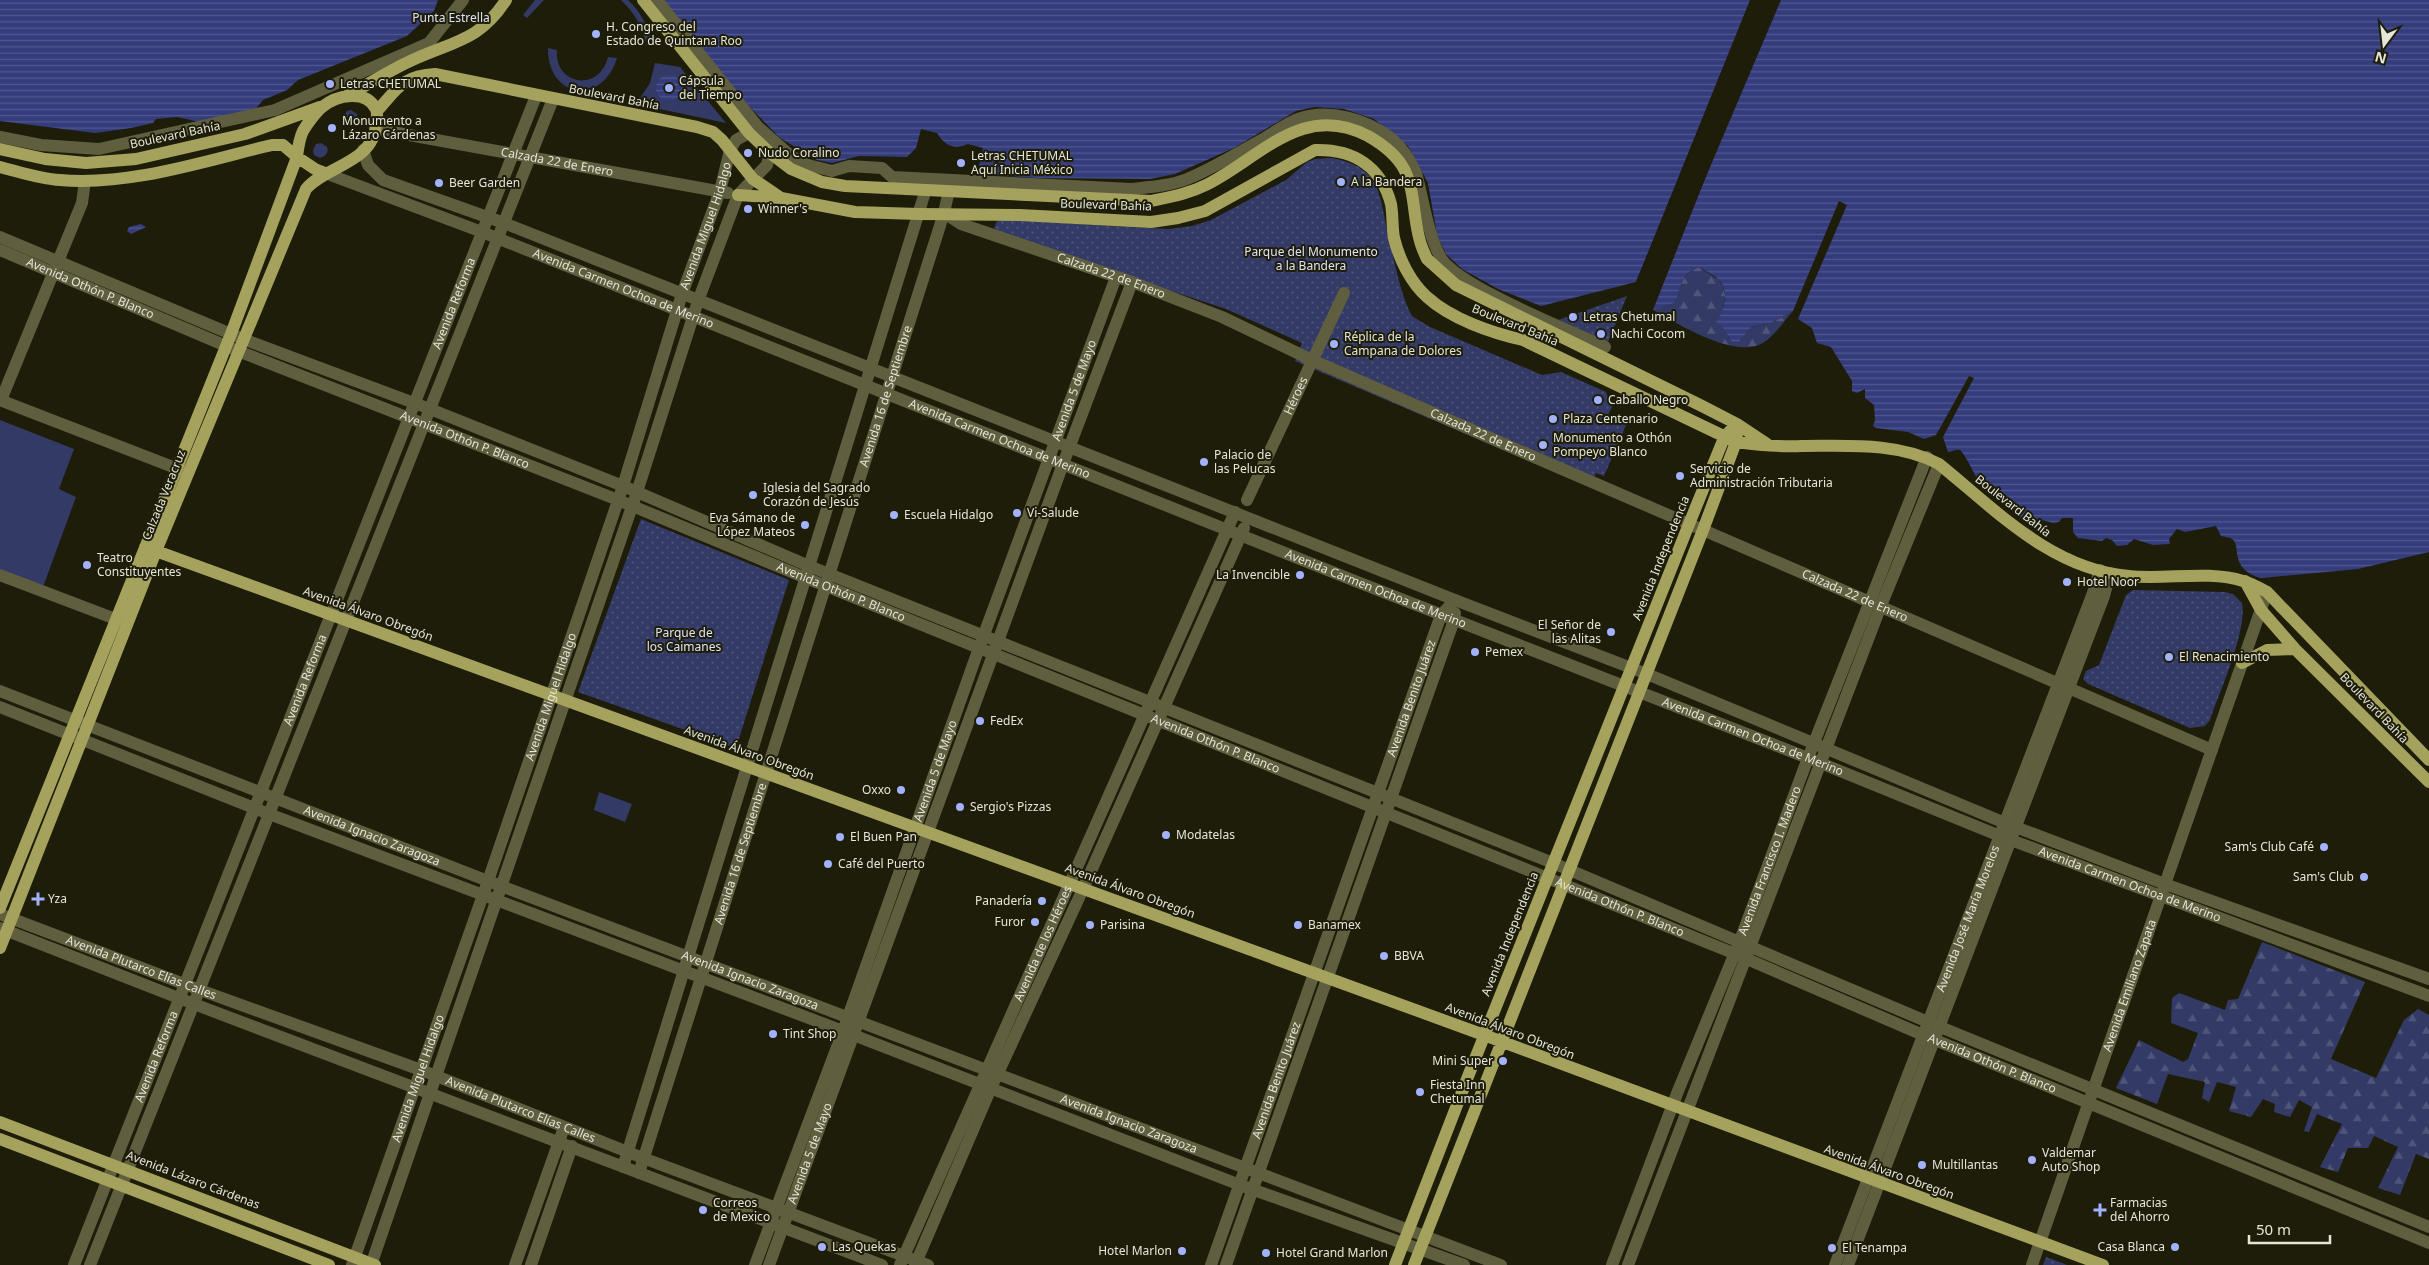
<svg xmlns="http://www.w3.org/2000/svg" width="2429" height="1265" viewBox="0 0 2429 1265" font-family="'Noto Sans',sans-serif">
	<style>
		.grass { fill: url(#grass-dots) }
		.forest { fill: url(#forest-firs) }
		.garden { fill: #333a65 }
		.water { fill: url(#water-rules) }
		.pier { fill: #1e1d0a }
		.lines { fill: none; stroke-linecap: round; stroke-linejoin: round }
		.minor { stroke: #5f5e3e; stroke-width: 12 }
		.major { stroke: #a4a25d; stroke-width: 12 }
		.poi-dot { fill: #a3b2fd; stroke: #1e1d0a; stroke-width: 2 }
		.labels { text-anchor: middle; stroke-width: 4; stroke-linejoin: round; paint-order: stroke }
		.park-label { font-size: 12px; fill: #dee3f7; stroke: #1e1d0a }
		.poi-label { font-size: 12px; fill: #e5e5d9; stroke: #1e1d0a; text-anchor: start }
		.street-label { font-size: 12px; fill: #e5e5d9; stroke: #1e1d0a }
	</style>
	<defs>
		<pattern id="grass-dots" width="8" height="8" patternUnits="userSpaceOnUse" patternTransform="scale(1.25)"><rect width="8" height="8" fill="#333a65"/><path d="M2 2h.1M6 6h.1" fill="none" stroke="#50567a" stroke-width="1.8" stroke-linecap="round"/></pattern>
		<pattern id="forest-firs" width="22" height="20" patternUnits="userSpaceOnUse" patternTransform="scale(1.25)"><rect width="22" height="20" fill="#333a65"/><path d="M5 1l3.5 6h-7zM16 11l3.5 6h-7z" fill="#50567a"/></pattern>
		<pattern id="water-rules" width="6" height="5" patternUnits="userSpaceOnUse" patternTransform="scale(1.25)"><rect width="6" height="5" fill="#343c7c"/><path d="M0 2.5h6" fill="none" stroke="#51588e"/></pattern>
	</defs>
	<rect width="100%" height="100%" fill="#1e1d0a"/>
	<path class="grass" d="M1332,158C1382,168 1379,194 1388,234C1394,259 1400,294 1412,316L1430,327L1542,375L1561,372L1606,392L1612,407L1607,417L1626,425L1604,476L1596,473L1590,487L1295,361L1302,343L1226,309L999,234L994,228L997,221L1001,219L1125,227L1169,229L1192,226L1211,220L1286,180L1307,162L1315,159Z
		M1627,296L1608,342L1558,320Z
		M641,519L789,580L736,748L578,692Z
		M2133,590L2225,592L2233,594L2242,603C2248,629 2219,693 2210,720L2205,726L2190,728L2088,684L2083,679L2086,671L2099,665L2126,595Z
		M2046,1257L2067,1265H2043Z"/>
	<path class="forest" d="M1699,267L1719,280L1723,286L1725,295L1721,325L1732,342H1739L1751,327L1771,323L1793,311C1784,321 1773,338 1761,344C1733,358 1678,324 1653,310L1675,303C1683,287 1678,275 1699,267Z
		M2262,942L2365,982L2331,1059L2376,1078L2404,1020L2418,1009L2429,1015V1159L2416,1154L2400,1195L2378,1188L2398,1147L2374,1136L2368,1148H2348L2338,1172L2320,1167L2342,1124L2317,1114L2309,1132L2304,1131L2312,1107L2299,1100L2290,1117L2274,1112L2275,1104L2263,1099L2251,1117L2229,1111L2236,1087L2217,1082L2209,1102L2202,1098L2205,1082L2168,1074L2157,1104L2116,1088L2139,1040L2183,1062L2188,1059L2198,1033L2171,1023L2172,998L2179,993L2225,1010L2228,1000L2238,999Z"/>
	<path class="garden" d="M535,0H544L527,18L523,15Z
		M621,0H628C642,13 648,27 653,46H647C642,27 636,14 621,0Z
		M548,48L557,50C554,85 599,93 608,57L617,58C602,107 547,98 548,48Z
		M655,63L680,67L726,123L636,104L650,83Z
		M351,110L357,114L358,119C356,125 352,127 346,124L343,118L347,111Z
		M321,143L327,147C329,152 326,156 320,158L314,155L313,150L316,144Z
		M0,420L74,449L59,489L76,497L43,587L0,570Z
		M599,792L632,804L625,822L594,810Z"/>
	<path class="water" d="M0,0H438L434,11L407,36L298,80L287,90L263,100L254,111L200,122L177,117L156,119L153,123L131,128L95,133L0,121Z
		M664,0H1750L1636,282L1541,306L1498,289L1462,269L1446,254L1437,235L1428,183L1408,146L1374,119L1344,109L1315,107L1296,111L1234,148L1175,174L1150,179L1037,178L982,174L979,166L983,148L968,144C954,150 945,146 937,133L921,129L916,148L907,157L859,156L832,163L817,160L780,138L744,101Z
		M1776,0H2429V552L2358,569L2261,578C2228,569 2242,545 2232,539C2230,537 2224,537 2221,536L2216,526L2185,532L2177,529L2169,539L2170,544L2153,545L2134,539L2127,545L2117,546L2112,540L2106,538L2102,541L2078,538L2073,532V518H2062L2059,522L2053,523L2038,519L2028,523L2013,512L2007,497L2000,491L1982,488C1978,481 1964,452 1960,450C1955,449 1953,452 1948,452L1943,437L1974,378L1969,376L1936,435L1924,439L1908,432L1876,428L1873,426L1875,420L1874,405L1865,398V389L1857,393L1852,391V381L1831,347L1817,343L1812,328L1798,319L1847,205L1839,201L1793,311L1771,323L1751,327L1739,342H1732L1721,325L1716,322C1724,313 1729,291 1720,281C1714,275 1706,271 1699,267C1678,275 1683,287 1675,303L1653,310Z
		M656 88a13 13 0 1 1 26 0a13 13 0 1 1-26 0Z
		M141,224L146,227L131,234L127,231L129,227Z"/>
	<path class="pier" d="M1774,0H1781L1660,285Z
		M1711,102L1638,283L1635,285L1636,282Z"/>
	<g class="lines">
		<g class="minor">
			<path d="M657,0L758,127L791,156L808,165L832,171L849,166L882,168L892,177L1131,189C1150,187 1169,186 1187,179C1214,168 1239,152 1265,138C1275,132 1287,123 1298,119C1328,108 1367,119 1392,139C1403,148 1410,160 1416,173C1423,198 1428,236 1441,258C1459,287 1569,330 1605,347"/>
			<path id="s1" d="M376,129L728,193"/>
			<path d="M0,137L41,145L99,149L275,110L429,43L463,0"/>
			<path d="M363,150L368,165L383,180L504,223L1455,600L1647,674L2005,823L2165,884L2429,979"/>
			<path id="s2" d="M325,173L482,232L1355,581L1808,758L2000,836L2429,996"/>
			<path id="s3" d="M944,213L961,224L1132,282L1222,317L1312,360L1511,447L2212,750"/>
			<path d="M0,237L243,339L430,409L623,486L809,566L1553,863L1928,1022L2429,1227"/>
			<path id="s4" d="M0,250L238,351L618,500L806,578L1733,953L1923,1035L2429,1243"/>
			<path d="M0,400L186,472"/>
			<path d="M1,400L82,203L85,181"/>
			<path id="s5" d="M1247,500L1344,293"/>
			<path d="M0,575L126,623"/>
			<path id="s6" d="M0,691L488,881L1501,1265"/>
			<path d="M0,707L269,814L843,1031L1240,1185L1464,1265"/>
			<path id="s7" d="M0,914L200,990L421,1070L643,1158L928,1265"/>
			<path d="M0,928L194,1004L882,1265"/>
			<path d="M623,1167L926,189"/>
			<path id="s8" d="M639,1173L944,213L949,190"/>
			<path id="s9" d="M74,1265L536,96"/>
			<path d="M90,1265L553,99"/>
			<path id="s10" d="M352,1265L488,881L623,486L682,294L720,191L730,150L736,140L749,133"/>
			<path d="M371,1265L637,492L698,301L738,195L767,165L770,153"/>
			<path d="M515,1265L562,1133"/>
			<path d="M531,1265L572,1146"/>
			<path id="s11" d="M755,1265L843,1031L979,648L1116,277"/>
			<path id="s12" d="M769,1265L1063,464L1132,282"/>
			<path id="s13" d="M900,1265L1235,512"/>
			<path d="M915,1265L991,1088L1083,889L1244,528"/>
			<path id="s14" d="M1211,1265L1441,615L1455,600"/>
			<path d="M1226,1265L1454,620L1455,613"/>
			<path id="s15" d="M1612,1265L1678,1091L1739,943L1808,758L1927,457"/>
			<path d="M1628,1265L1880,608L1939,464"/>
			<path id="s16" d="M1835,1265L2093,593L2100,570"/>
			<path d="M1848,1265L2104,596L2110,573"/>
			<path id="s17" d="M2032,1265L2267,592"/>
		</g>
		<path class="major" d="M643,0L749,133L770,153L791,169L822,182L845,186L1151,201C1170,197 1188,194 1206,185C1259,159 1302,101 1368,136C1382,144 1396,154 1404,169C1417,194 1412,225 1423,250L1427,259L1456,285L1702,406L1737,424L1767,444
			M348,95C371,83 393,68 417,58C456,41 481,39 506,0
			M377,111C398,88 402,76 435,74L697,127L713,132L722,140L753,179L781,198L855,212L919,214L1020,215L1151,222L1178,218L1205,211L1315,150C1353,149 1381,166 1391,204C1393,215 1392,227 1394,238C1399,259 1411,283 1427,297C1451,319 1492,333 1523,340L1736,442C1758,445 1780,447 1802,446C1847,446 1898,442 1939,464C1997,511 2051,569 2129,576C2166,580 2207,570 2243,581C2251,583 2260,588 2267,592L2429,760
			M0,149L45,159L86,163L136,159L245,134L320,107
			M0,167C20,172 40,179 60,180C131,186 204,161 272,145H283L297,157L231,334L0,908
			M738,195L781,198
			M145,547L1484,1035L2103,1265
			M2245,581L2261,610L2295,649L2429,782
			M2242,663L2267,650L2295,649
			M0,948L156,551L306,189C325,166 374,163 376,124C377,119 378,114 376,109C366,89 337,95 322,107C316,112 307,124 303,131C299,139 298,148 297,157L315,169L325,173
			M0,1122L375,1265
			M0,1139L329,1265
			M1395,1265L1469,1074L1689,524L1724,438L1730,431
			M1414,1265L1703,530L1736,442L1737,434"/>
	</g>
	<g class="poi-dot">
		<circle cx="596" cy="34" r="5"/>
		<circle cx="330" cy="84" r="5"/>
		<circle cx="669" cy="88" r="5"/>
		<circle cx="332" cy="128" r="5"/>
		<circle cx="748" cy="153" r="5"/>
		<circle cx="961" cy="163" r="5"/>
		<circle cx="1341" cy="182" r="5"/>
		<circle cx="439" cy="183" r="5"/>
		<circle cx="748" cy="209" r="5"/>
		<circle cx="1573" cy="317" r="5"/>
		<circle cx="1601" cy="334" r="5"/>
		<circle cx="1334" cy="344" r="5"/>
		<circle cx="1598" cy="400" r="5"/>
		<circle cx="1553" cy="419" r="5"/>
		<circle cx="1543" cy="445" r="5"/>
		<circle cx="1204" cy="462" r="5"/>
		<circle cx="1680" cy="476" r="5"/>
		<circle cx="753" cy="495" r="5"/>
		<circle cx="1017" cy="513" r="5"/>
		<circle cx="894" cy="515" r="5"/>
		<circle cx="805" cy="525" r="5"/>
		<circle cx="87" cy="565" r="5"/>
		<circle cx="1300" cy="575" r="5"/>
		<circle cx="2067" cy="582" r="5"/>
		<circle cx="1611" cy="632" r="5"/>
		<circle cx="1475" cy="652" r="5"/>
		<circle cx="2169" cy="657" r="5"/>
		<circle cx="980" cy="721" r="5"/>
		<circle cx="901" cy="790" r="5"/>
		<circle cx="960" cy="807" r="5"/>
		<circle cx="1166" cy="835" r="5"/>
		<circle cx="840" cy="837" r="5"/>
		<circle cx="2324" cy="847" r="5"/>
		<circle cx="828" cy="864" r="5"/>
		<circle cx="2364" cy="877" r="5"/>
		<path d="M35.5 891.5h5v5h5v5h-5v5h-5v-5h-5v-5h5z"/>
		<circle cx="1042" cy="901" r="5"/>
		<circle cx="1035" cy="922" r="5"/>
		<circle cx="1090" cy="925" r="5"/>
		<circle cx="1298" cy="925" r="5"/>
		<circle cx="1384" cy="956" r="5"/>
		<circle cx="773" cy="1034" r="5"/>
		<circle cx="1503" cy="1061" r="5"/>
		<circle cx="1420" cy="1092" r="5"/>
		<circle cx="2032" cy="1160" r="5"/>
		<circle cx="1922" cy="1165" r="5"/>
		<circle cx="703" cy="1210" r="5"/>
		<path d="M2097.5 1202.5h5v5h5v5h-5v5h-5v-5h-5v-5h5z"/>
		<circle cx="822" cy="1247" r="5"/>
		<circle cx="2175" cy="1247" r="5"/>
		<circle cx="1832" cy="1248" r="5"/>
		<circle cx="1182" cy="1251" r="5"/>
		<circle cx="1266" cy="1253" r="5"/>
	</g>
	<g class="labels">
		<g class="park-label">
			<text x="451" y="22">Punta Estrella</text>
			<text x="1311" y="256">Parque del Monumento<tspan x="1311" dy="14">a la Bandera</tspan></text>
			<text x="684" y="637">Parque de<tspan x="684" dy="14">los Caimanes</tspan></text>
		</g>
		<g class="poi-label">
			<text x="606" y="31">H. Congreso del<tspan x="606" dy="14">Estado de Quintana Roo</tspan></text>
			<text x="679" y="85">Cápsula<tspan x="679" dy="14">del Tiempo</tspan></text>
			<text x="340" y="88">Letras CHETUMAL</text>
			<text x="342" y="125">Monumento a<tspan x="342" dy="14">Lázaro Cárdenas</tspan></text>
			<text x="758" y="157">Nudo Coralino</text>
			<text x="971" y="160">Letras CHETUMAL<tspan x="971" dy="14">Aquí Inicia México</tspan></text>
			<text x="1351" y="186">A la Bandera</text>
			<text x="449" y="187">Beer Garden</text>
			<text x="758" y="213">Winner's</text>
			<text x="1583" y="321">Letras Chetumal</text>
			<text x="1611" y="338">Nachi Cocom</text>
			<text x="1344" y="341">Réplica de la<tspan x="1344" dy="14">Campana de Dolores</tspan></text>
			<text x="1608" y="404">Caballo Negro</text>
			<text x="1563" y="423">Plaza Centenario</text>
			<text x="1553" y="442">Monumento a Othón<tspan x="1553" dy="14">Pompeyo Blanco</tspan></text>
			<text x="1214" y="459">Palacio de<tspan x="1214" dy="14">las Pelucas</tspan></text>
			<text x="1690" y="473">Servicio de<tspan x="1690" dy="14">Administración Tributaria</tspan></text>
			<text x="763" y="492">Iglesia del Sagrado<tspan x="763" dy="14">Corazón de Jesús</tspan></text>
			<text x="1027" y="517">Vi-Salude</text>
			<text x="904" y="519">Escuela Hidalgo</text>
			<text x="795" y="522" text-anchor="end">Eva Sámano de<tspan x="795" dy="14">López Mateos</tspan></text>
			<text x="97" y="562">Teatro<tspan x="97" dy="14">Constituyentes</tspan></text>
			<text x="1290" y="579" text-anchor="end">La Invencible</text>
			<text x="2077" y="586">Hotel Noor</text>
			<text x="1601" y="629" text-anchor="end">El Señor de<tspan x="1601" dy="14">las Alitas</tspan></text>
			<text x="1485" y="656">Pemex</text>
			<text x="2179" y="661">El Renacimiento</text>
			<text x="990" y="725">FedEx</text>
			<text x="891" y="794" text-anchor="end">Oxxo</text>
			<text x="970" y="811">Sergio's Pizzas</text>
			<text x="1176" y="839">Modatelas</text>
			<text x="850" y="841">El Buen Pan</text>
			<text x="2314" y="851" text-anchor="end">Sam's Club Café</text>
			<text x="838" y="868">Café del Puerto</text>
			<text x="2354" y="881" text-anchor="end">Sam's Club</text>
			<text x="48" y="903">Yza</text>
			<text x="1032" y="905" text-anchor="end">Panadería</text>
			<text x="1025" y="926" text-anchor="end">Furor</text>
			<text x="1100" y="929">Parisina</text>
			<text x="1308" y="929">Banamex</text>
			<text x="1394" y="960">BBVA</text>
			<text x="783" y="1038">Tint Shop</text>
			<text x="1493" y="1065" text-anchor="end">Mini Super</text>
			<text x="1430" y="1089">Fiesta Inn<tspan x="1430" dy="14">Chetumal</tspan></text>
			<text x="2042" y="1157">Valdemar<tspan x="2042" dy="14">Auto Shop</tspan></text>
			<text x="1932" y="1169">Multillantas</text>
			<text x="713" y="1207">Correos<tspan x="713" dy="14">de Mexico</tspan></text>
			<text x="2110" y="1207">Farmacias<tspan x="2110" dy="14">del Ahorro</tspan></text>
			<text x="832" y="1251">Las Quekas</text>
			<text x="2165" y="1251" text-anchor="end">Casa Blanca</text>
			<text x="1842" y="1252">El Tenampa</text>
			<text x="1172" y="1255" text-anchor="end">Hotel Marlon</text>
			<text x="1276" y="1257">Hotel Grand Marlon</text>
		</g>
		<g class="street-label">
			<text transform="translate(614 97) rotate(11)" y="4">Boulevard Bahía</text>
			<text transform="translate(175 135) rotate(-12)" y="4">Boulevard Bahía</text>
			<text dy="4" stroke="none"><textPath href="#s1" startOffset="184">Calzada 22 de Enero</textPath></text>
			<text transform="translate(1106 205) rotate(2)" y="4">Boulevard Bahía</text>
			<text dy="4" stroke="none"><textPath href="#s10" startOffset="1098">Avenida Miguel Hidalgo</textPath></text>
			<text dy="4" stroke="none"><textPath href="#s3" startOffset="179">Calzada 22 de Enero</textPath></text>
			<text dy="4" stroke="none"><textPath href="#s4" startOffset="98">Avenida Othón P. Blanco</textPath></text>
			<text dy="4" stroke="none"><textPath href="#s2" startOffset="320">Avenida Carmen Ochoa de Merino</textPath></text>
			<text dy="4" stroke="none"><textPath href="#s9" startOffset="1034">Avenida Reforma</textPath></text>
			<text transform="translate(1515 325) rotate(22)" y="4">Boulevard Bahía</text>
			<text dy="4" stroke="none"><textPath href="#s11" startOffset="931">Avenida 5 de Mayo</textPath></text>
			<text dy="4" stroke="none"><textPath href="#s8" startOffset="815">Avenida 16 de Septiembre</textPath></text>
			<text dy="4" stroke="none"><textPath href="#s5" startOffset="115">Héroes</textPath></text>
			<text dy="4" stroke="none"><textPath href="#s3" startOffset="584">Calzada 22 de Enero</textPath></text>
			<text dy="4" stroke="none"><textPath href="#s2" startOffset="725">Avenida Carmen Ochoa de Merino</textPath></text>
			<text dy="4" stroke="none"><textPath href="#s4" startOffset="502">Avenida Othón P. Blanco</textPath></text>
			<text transform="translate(164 495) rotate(-68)" y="4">Calzada Veracruz</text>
			<text transform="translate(2013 506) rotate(38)" y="4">Boulevard Bahía</text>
			<text transform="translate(1661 558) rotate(-68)" y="4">Avenida Independencia</text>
			<text dy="4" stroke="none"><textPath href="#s2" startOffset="1130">Avenida Carmen Ochoa de Merino</textPath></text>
			<text dy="4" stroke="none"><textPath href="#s4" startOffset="908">Avenida Othón P. Blanco</textPath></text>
			<text dy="4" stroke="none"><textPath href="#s3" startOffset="989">Calzada 22 de Enero</textPath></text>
			<text transform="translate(368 614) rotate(20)" y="4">Avenida Álvaro Obregón</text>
			<text dy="4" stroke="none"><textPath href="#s9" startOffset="629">Avenida Reforma</textPath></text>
			<text dy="4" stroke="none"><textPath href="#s10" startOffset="602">Avenida Miguel Hidalgo</textPath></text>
			<text dy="4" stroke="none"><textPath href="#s14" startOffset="601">Avenida Benito Juárez</textPath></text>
			<text transform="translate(2374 708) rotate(46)" y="4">Boulevard Bahía</text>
			<text dy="4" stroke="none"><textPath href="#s2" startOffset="1535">Avenida Carmen Ochoa de Merino</textPath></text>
			<text dy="4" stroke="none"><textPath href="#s4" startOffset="1312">Avenida Othón P. Blanco</textPath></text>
			<text transform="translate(749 753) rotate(20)" y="4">Avenida Álvaro Obregón</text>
			<text dy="4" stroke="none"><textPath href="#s11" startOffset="526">Avenida 5 de Mayo</textPath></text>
			<text dy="4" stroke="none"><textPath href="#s6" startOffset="399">Avenida Ignacio Zaragoza</textPath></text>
			<text dy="4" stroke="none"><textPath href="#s8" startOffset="335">Avenida 16 de Septiembre</textPath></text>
			<text dy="4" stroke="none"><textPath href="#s15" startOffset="434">Avenida Francisco I. Madero</textPath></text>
			<text dy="4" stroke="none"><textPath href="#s2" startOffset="1940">Avenida Carmen Ochoa de Merino</textPath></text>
			<text transform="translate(1130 891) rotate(20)" y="4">Avenida Álvaro Obregón</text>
			<text dy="4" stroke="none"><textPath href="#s4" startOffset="1748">Avenida Othón P. Blanco</textPath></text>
			<text dy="4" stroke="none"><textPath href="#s16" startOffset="371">Avenida José María Morelos</textPath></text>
			<text transform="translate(1510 934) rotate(-68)" y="4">Avenida Independencia</text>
			<text dy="4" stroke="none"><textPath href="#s13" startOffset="352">Avenida de los Héroes</textPath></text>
			<text dy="4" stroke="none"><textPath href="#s7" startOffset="151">Avenida Plutarco Elías Calles</textPath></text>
			<text dy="4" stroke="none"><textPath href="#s6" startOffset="804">Avenida Ignacio Zaragoza</textPath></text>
			<text dy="4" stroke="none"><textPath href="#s17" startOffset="296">Avenida Emiliano Zapata</textPath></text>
			<text transform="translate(1510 1031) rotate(21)" y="4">Avenida Álvaro Obregón</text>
			<text dy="4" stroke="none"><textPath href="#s9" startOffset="224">Avenida Reforma</textPath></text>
			<text dy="4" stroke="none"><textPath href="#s4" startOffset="2152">Avenida Othón P. Blanco</textPath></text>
			<text dy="4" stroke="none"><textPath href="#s10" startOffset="198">Avenida Miguel Hidalgo</textPath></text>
			<text dy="4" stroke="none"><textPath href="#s14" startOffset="196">Avenida Benito Juárez</textPath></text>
			<text dy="4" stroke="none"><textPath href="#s7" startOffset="556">Avenida Plutarco Elías Calles</textPath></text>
			<text dy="4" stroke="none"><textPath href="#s6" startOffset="1209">Avenida Ignacio Zaragoza</textPath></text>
			<text dy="4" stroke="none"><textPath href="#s12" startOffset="119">Avenida 5 de Mayo</textPath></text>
			<text transform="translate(1889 1172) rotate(20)" y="4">Avenida Álvaro Obregón</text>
			<text transform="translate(193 1180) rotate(21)" y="4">Avenida Lázaro Cárdenas</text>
		</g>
	</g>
	<g transform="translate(2384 45) rotate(195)" stroke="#1e1d0a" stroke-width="4" paint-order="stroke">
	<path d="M0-4L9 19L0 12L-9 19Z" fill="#e5e5d9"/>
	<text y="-8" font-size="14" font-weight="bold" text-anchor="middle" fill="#e5e5d9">N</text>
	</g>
	<path d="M2249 1235v8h81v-8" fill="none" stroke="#e5e5d9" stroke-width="2.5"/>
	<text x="2256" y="1235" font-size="15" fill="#e5e5d9" stroke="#1e1d0a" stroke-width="4" paint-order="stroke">50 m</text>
</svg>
